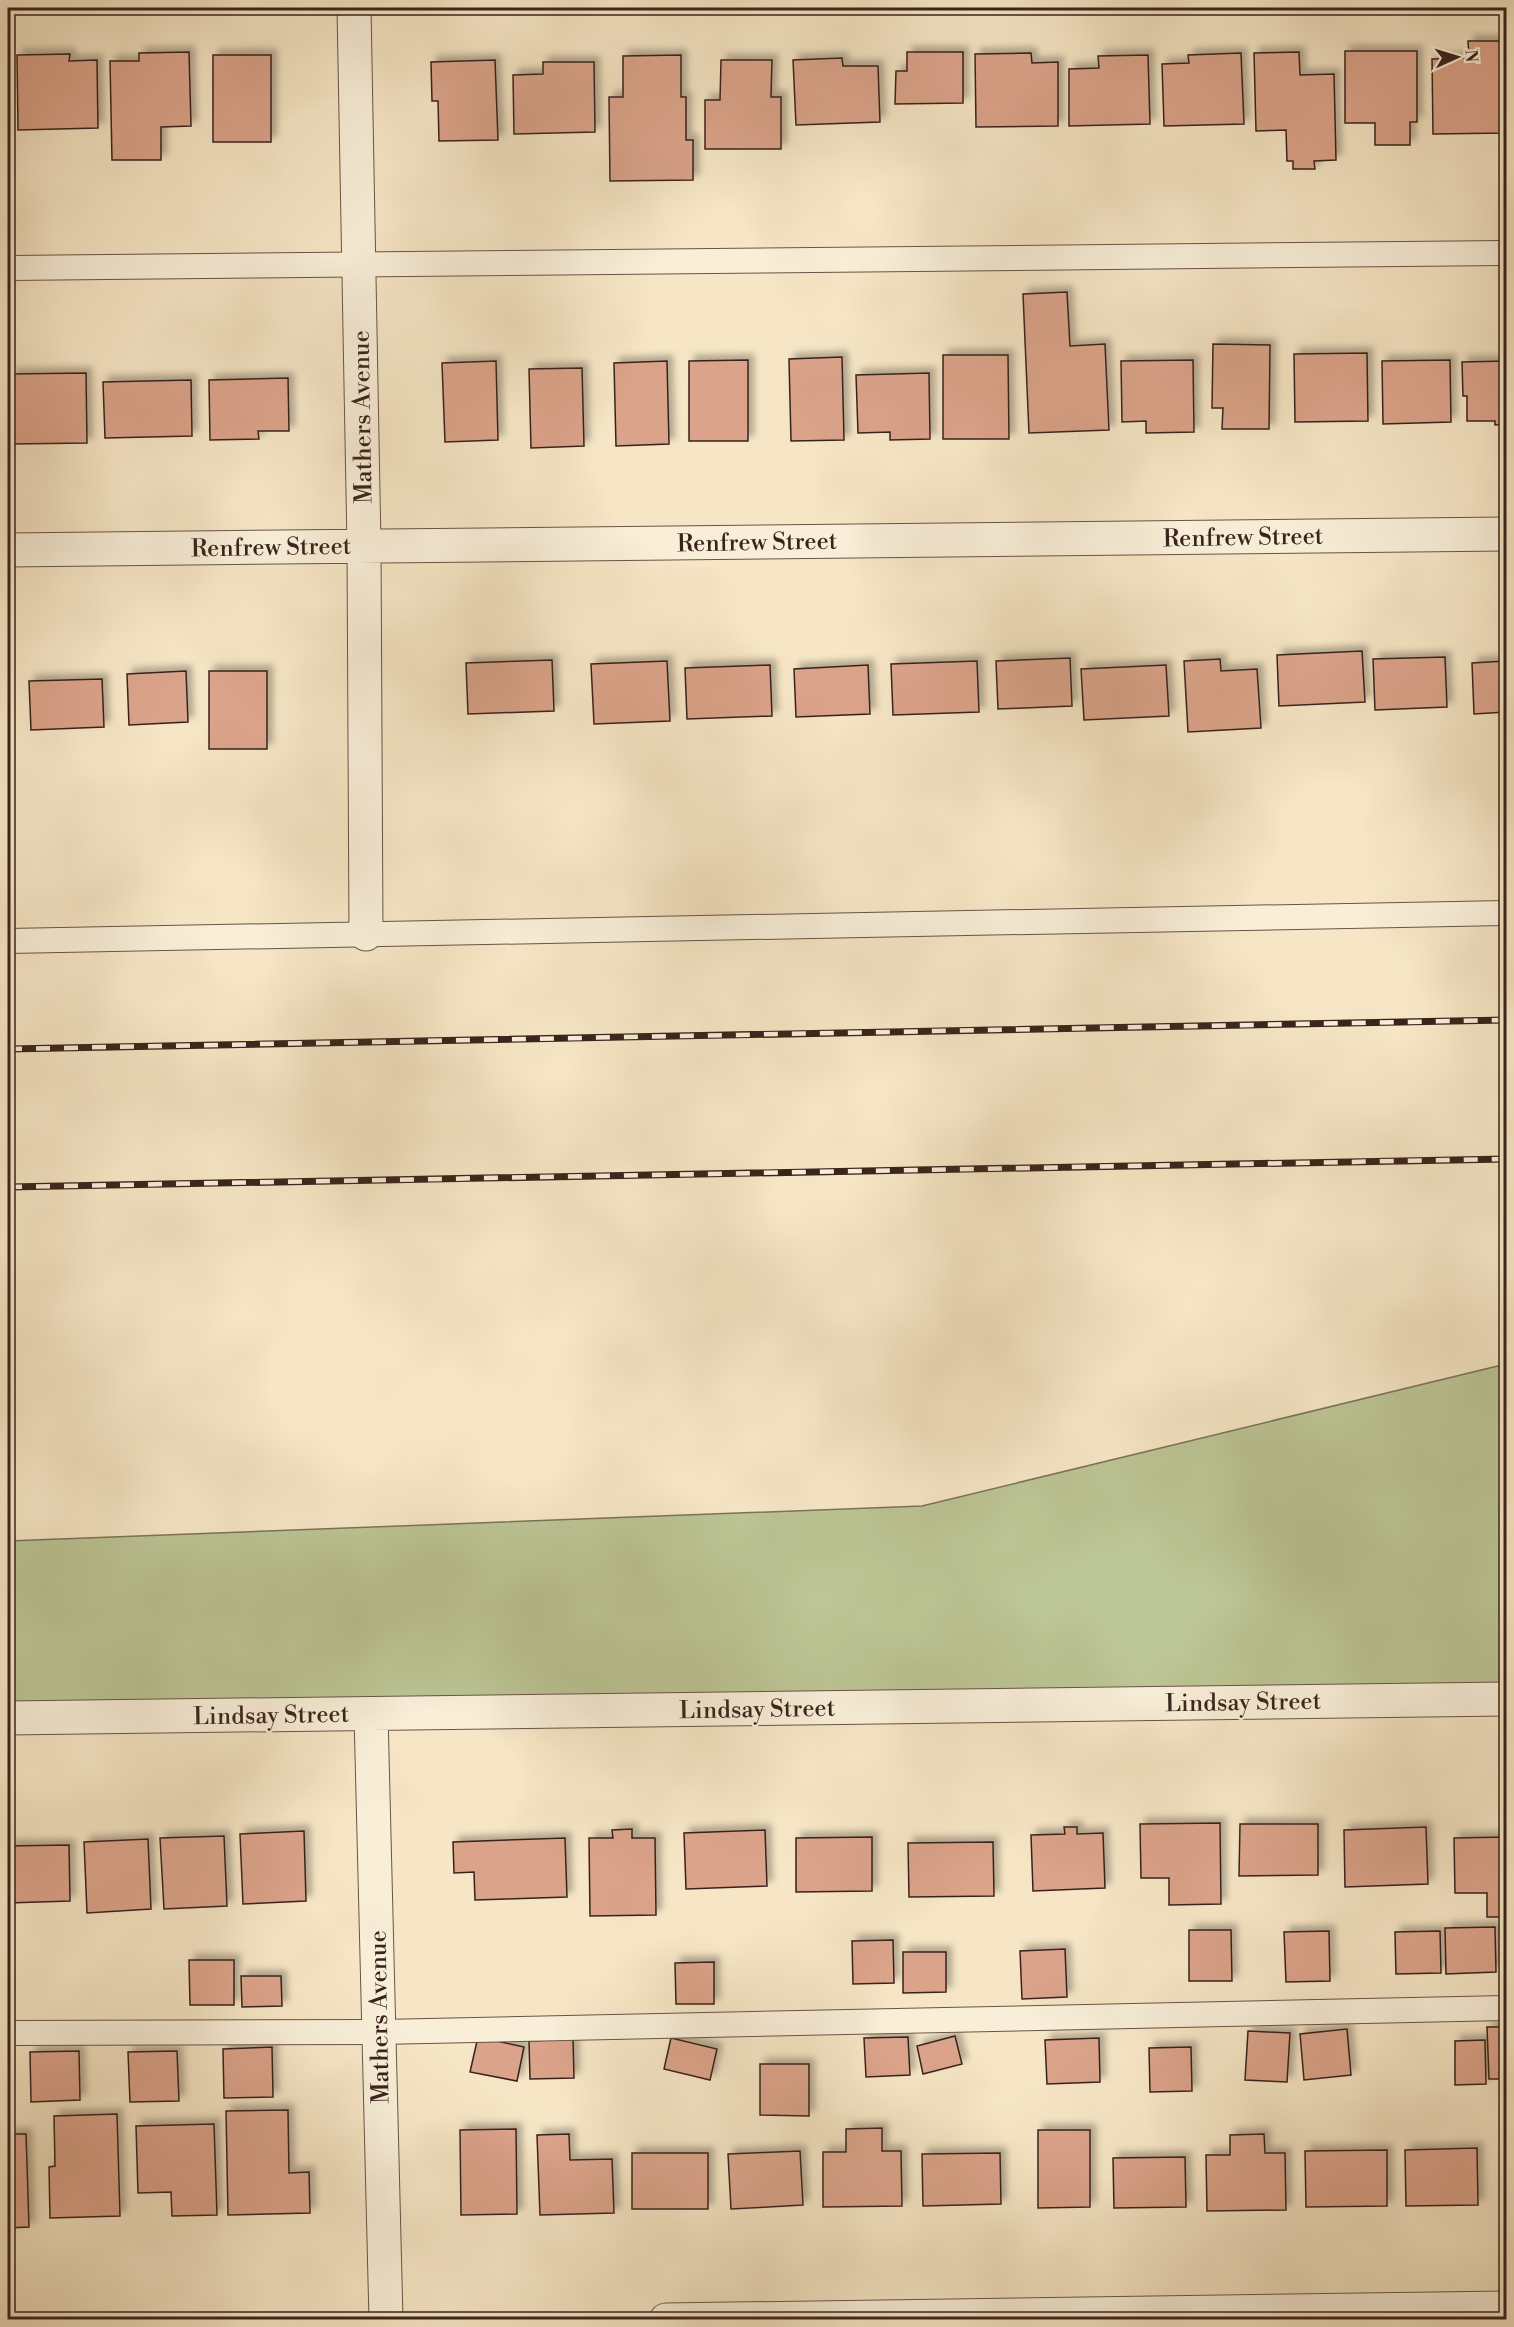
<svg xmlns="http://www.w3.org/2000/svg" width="1514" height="2327" viewBox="0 0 1514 2327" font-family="'Libre Bodoni',serif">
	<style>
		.green { fill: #bcc595; stroke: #7a7458; stroke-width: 1.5 }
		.building { fill: #dba38a; stroke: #39231b; stroke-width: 1.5; filter: url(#shadow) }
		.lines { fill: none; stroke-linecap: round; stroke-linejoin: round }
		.lane-casing { stroke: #685446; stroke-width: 26 }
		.street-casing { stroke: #685446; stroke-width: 35 }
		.lane { stroke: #f9efd9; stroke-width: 24 }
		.street { stroke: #f9efd9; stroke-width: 33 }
		.rail-casing { stroke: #39231b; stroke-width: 7 }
		.rail { stroke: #f9efd9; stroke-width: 4.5; stroke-dasharray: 14; stroke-linecap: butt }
		.labels { text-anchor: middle; stroke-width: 4.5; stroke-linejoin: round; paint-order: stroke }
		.street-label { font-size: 24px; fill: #39231b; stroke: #f9efd9 }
	</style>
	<defs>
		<filter id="shadow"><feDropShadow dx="5.5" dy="-5.5" stdDeviation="3" flood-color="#0004"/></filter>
	</defs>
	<rect width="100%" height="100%" fill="#f6e6c5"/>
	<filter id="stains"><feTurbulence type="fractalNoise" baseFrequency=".00333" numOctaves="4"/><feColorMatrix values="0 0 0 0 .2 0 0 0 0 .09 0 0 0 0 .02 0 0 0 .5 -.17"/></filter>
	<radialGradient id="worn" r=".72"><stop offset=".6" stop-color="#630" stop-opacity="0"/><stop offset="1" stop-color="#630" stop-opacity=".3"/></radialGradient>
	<path class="green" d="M1506,1364V1699L8,1713V1541L922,1506Z"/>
	<path class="building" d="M1468,41H1506V133L1433,134L1432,59L1469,58Z
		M1345,51H1417V122H1410V145H1375V123H1345Z
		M189,52L191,126L161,127V160H112L110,61H139V53Z
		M907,52H963V103L895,104L896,71H907Z
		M1299,52L1300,75L1334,74L1336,160L1314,161L1315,169H1293V161H1287L1286,130L1256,131L1254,53Z
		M1031,53L1032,63L1058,62V126L976,127L975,54Z
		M1241,53L1244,124L1164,126L1162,64L1189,63L1188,55Z
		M70,54L69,61L97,60L98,128L18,130L17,55Z
		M213,55H271V142H213Z
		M681,55V97H686V140H693V180L610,181L609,97H623V56Z
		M1148,55L1150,124L1069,126V69L1099,68L1098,56Z
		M842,58L843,66H878L880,122L796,125L793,60Z
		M495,60L498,140L439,141L438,101H432L431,62Z
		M721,60H772L771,97H781V149H705V100H720Z
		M543,62H594L595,132L514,134L513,75L543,74Z
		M1067,292L1070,346L1105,344L1109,430L1029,433L1023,294Z
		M1213,344L1270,345L1269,429H1222L1223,408H1212Z
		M1367,353L1368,421L1295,422L1294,354Z
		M943,355H1008L1009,439H943Z
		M842,357L844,440L791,441L789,359Z
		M748,360V441H689V361Z
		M1193,360L1194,432L1146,433V421L1122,422L1121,361Z
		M1450,360L1451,422L1383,424L1382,361Z
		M496,361L498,440L445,442L442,363Z
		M667,361L669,444L616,446L614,363Z
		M1506,361V424L1495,425V421H1467V396H1463L1462,362Z
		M582,368L584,446L531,448L529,369Z
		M86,373L87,443L11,444L10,374Z
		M929,373L930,439L890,440V432L858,433L856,375Z
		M288,378L289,431H258L259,439L210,440L209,380Z
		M191,380L192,436L105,438L103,382Z
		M1362,651L1365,702L1279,706L1277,655Z
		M1445,657L1447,707L1375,710L1373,659Z
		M1070,658L1072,706L998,709L996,661Z
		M1220,659L1221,671L1257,669L1261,728L1188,732L1184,661Z
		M552,660L554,711L468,714L466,663Z
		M667,661L670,721L594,724L591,664Z
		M977,661L979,712L893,715L891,664Z
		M1506,661V712L1474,714L1472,663Z
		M770,665L772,716L687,719L685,668Z
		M868,665L870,714L796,717L794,669Z
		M1166,665L1169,716L1084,720L1081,669Z
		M186,671L188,722L129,725L127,674Z
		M209,671H267V749H209Z
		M102,679L104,727L31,730L29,681Z
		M1220,1823L1221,1904L1169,1905V1878H1141L1140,1824Z
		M1240,1824H1318V1875L1239,1876Z
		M1064,1827H1077V1834L1103,1833L1105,1888L1033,1891L1031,1835L1065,1834Z
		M1426,1827L1428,1884L1345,1887L1344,1830Z
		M632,1829V1838H655L656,1915L590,1916L589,1838H613L612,1830Z
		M765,1830L767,1886L686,1889L684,1833Z
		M304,1831L306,1901L243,1904L240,1834Z
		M224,1836L227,1906L164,1909L160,1838Z
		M872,1837V1891L796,1892V1838Z
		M1506,1837V1917H1487V1893H1455L1454,1838Z
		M565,1838L567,1897L475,1900L474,1872L454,1873L453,1842Z
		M148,1839L151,1909L87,1913L84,1842Z
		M993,1842L994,1896L909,1897L908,1843Z
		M69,1845L70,1901L8,1903V1846Z
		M1495,1927L1496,1972L1446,1974L1445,1928Z
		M1189,1930H1231L1232,1981H1189Z
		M1329,1931L1330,1981L1286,1982L1284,1932Z
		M1440,1931L1441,1973L1396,1974L1395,1932Z
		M893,1940L894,1983L853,1984L852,1941Z
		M1065,1949L1067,1997L1022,1999L1020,1951Z
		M903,1952H946V1992L903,1993Z
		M189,1960H234V2005H190Z
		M714,1962V2004H676L675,1963Z
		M241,1976H281L282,2006L242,2007Z
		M1487,2027H1506V2079H1489Z
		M1347,2029L1351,2075L1304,2080L1300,2034Z
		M1248,2031L1290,2033L1287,2082L1245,2080Z
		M955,2036L962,2064L923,2074L917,2046Z
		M478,2037L524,2047L517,2081L470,2072Z
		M908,2037L910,2075L866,2077L864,2038Z
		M671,2038L717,2049L710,2080L664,2069Z
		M1099,2038L1100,2082L1047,2084L1045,2040Z
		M573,2039L574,2078L530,2079L529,2041Z
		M1485,2040L1486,2084L1455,2085V2041Z
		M272,2047L273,2097L224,2098L223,2049Z
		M1191,2047L1192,2091L1150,2092L1149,2048Z
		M79,2051L80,2100L31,2102L30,2052Z
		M177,2051L179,2101L130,2102L128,2052Z
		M760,2064H809V2116L760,2115Z
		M288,2110L289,2173L309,2172L310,2213L228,2215L226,2111Z
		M117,2114L120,2216L50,2218L49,2167L55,2166L54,2116Z
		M214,2124L217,2215L172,2216L171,2192L138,2193L136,2126Z
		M882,2128V2151H901L902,2206L823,2207V2152H846V2129Z
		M516,2129L517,2214L461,2215L460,2130Z
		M1038,2130H1090V2207L1038,2208Z
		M8,2134H26L29,2227L8,2228Z
		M569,2134L570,2160L612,2159L614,2213L540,2215L537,2135Z
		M1264,2134L1265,2153H1285L1286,2210L1207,2211L1206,2155H1230V2135Z
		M1501,2147H1506V2202H1502Z
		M1477,2148L1478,2205L1406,2206L1405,2150Z
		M1387,2150V2206L1306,2207L1305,2151Z
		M800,2151L803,2205L731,2209L728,2154Z
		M632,2153H708V2209H632Z
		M1000,2153L1001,2204L923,2206L922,2154Z
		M1185,2157L1186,2207L1114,2208L1113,2158Z"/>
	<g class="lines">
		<defs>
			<path id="lane" d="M8,268L1506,253
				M8,941L1506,913
				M8,2033L380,2032L1506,2008"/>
			<path id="street" d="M354,8L364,546L366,934
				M8,550L1506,534
				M371,1714L386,2320
				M8,1718L1506,1699
				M666,2320L1506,2308"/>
		</defs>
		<use href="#lane" class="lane-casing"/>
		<use href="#street" class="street-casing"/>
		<use href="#lane" class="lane"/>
		<use href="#street" class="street"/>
		<defs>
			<path id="rail" d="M8,1049L1506,1020
				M8,1187L1506,1159"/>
		</defs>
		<use href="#rail" class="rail-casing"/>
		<use href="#rail" class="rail"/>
	</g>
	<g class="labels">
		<g class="street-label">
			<text transform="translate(362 417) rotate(-91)" y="8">Mathers Avenue</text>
			<text transform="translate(1243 537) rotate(-1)" y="8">Renfrew Street</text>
			<text transform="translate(757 542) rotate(-1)" y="8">Renfrew Street</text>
			<text transform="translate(271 547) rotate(-1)" y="8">Renfrew Street</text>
			<text transform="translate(1243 1702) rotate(-1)" y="8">Lindsay Street</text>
			<text transform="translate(757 1709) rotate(-1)" y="8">Lindsay Street</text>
			<text transform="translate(271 1715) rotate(-1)" y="8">Lindsay Street</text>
			<text transform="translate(379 2017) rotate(-91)" y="8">Mathers Avenue</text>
		</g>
	</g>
	<rect width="1514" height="2327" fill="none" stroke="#f6e6c5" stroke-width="30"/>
	<rect x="9" y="9" width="1496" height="2309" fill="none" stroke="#39231b" stroke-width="3"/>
	<rect x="15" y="15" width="1484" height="2297" fill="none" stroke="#39231b" stroke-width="1.5"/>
	<g transform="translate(1457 57) rotate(86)" stroke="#f9efd9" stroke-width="4.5" paint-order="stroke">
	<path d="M0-4.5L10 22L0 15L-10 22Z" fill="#39231b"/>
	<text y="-9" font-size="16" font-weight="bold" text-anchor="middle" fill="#39231b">N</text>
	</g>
	<rect width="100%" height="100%" filter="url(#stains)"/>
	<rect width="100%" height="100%" fill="url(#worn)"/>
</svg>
